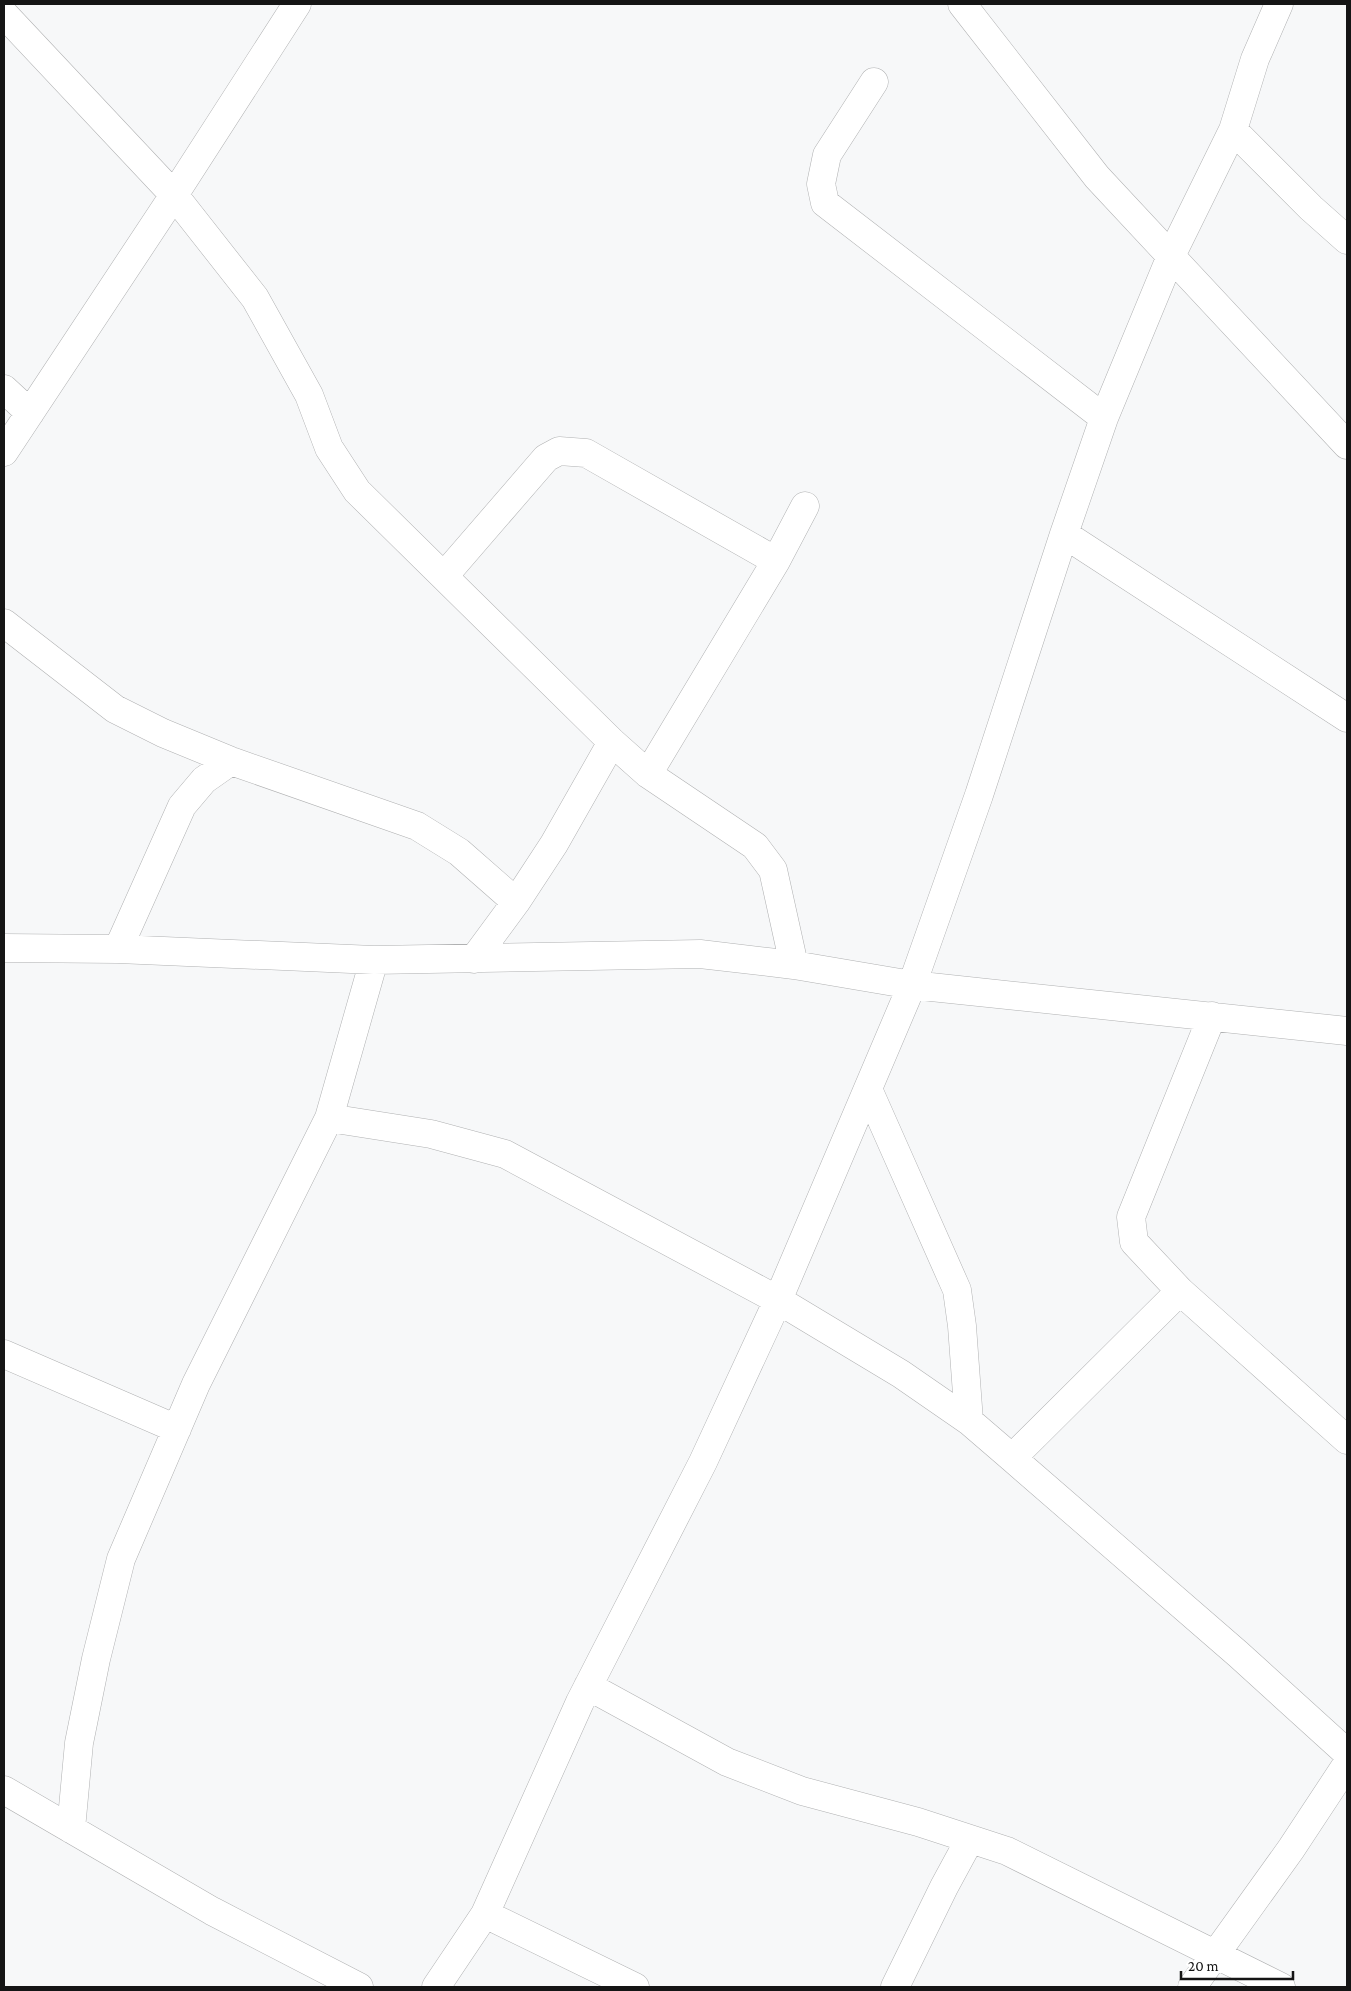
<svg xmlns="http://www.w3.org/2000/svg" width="1351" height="1991" viewBox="0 0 1351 1991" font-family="'Crimson Pro',serif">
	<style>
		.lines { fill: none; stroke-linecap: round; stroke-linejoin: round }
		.minor-casing { stroke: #b0b1b2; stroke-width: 29 }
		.minor { stroke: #fff; stroke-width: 28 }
	</style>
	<rect width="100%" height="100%" fill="#f7f8f9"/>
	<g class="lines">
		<defs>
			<path id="minor" d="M962,4L1097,177L1347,445
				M4,14L174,195L255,298L309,395L329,448L357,491L612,742L648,774L755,846L773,870L794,965
				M874,82L827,155L821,184L825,203L1104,418
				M1233,130L1311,208L1347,240
				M4,389L30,413
				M4,452L174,195L297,4
				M1064,534L1347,718
				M444,576L546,458L559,451L586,453L776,561
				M4,623L115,709L163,733L231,761L417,826L459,852L516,902
				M648,774L776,561L805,506
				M4,948L118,949L374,960L700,954L794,965L912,985L1347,1031
				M118,949L182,806L204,780L231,761
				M474,959L516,902L554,844L612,742
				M1212,1016L1131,1217L1134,1242L1180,1291L1347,1440
				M868,1089L957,1290L962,1326L969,1421
				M329,1118L431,1134L505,1154L778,1300L901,1374L969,1421L1012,1458L1238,1654L1347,1753
				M4,1354L177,1429
				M1012,1458L1180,1291
				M588,1686L727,1762L802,1791L918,1822L1007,1851L1281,1987
				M4,1790L212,1911L359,1987
				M71,1829L79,1743L96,1659L121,1559L196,1384L329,1118L374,960
				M485,1914L635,1987
				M436,1987L485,1914L580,1702L703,1462L778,1300L912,985L979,795L1064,534L1104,418L1171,256L1233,130L1255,59L1279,4
				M895,1987L944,1887L970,1839
				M1192,1987L1291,1849L1347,1764"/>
		</defs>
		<use href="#minor" class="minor-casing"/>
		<use href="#minor" class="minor"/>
	</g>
	<rect width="1351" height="1991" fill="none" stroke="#151515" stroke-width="10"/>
	<path d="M1181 1971v8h112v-8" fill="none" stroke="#151515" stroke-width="2.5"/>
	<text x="1188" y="1971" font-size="15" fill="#151515" stroke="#ffffff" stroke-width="4" paint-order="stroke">20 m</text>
</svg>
